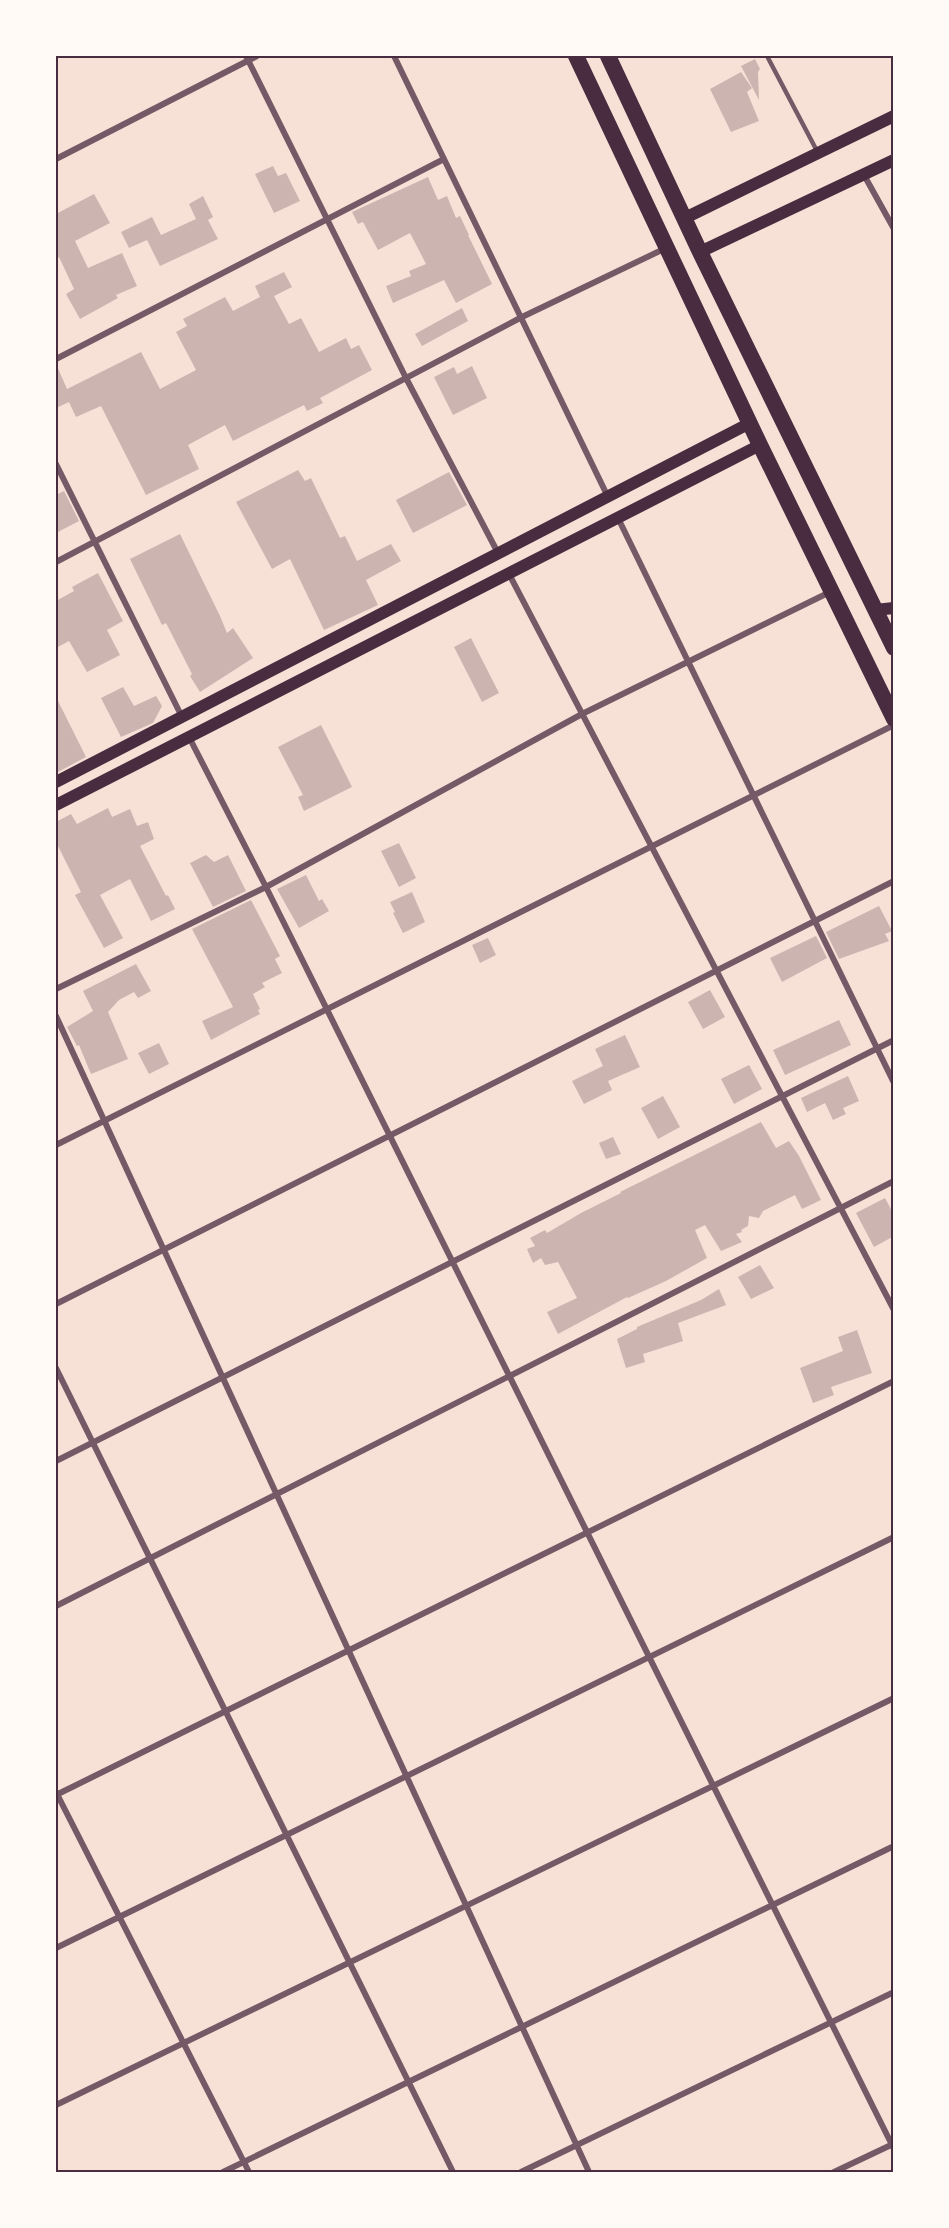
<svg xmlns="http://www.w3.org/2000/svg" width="949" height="2228" viewBox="0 0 949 2228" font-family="Figtree,sans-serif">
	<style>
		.building { fill: #ccb4b1 }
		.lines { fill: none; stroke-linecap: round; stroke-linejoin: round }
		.service { stroke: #755966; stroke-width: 4.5 }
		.minor { stroke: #755966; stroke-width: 6 }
		.secondary { stroke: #4a2c40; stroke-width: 12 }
		.trunk { stroke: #4a2c40; stroke-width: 16 }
		.neatline { fill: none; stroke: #4a2c40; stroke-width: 2 }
	</style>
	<rect width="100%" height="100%" fill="#f7e1d7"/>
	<path class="building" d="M755,59L760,69L758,72L759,100L741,66Z
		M741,72L752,88L747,92L759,121L731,132L710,89Z
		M273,166L278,176L286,173L300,201L274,213L255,174Z
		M428,177L438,200L447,196L456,218L460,216L469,235H468L492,284L456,303L444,280L393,303L386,286L411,276L409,271L426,264L410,233L378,250L363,222L358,224L352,212Z
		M94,194L110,223L75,241L88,268L122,253L137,286L116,295L118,298L80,319L66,294L74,289L59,257L56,259V214Z
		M203,196L213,217L208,220L218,239L160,266L147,240L129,248L121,232L152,217L161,235L196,219L189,204Z
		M284,272L292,287L274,296L289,324L301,318L319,352L346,338L351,349L359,345L372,370L320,398L323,403L307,411L304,405L233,441L225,425L188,445L199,469L146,495L101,406L76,417L69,402L56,408V364L67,389L141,352L160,389L196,370L176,332L187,326L183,319L225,297L233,311L260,297L255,286Z
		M462,308L468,321L422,346L415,334Z
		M472,366L487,398L453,415L434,377L454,367L457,374Z
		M298,470L305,481L311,478L340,538L345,536L357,561L391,544L401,561L366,580L378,605L324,630L290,559L272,569L236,502Z
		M449,472L467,505L413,533L396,500Z
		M64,491L79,521L56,533V495Z
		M180,534L220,616L227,633L233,628L253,658L200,692L190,676L192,674L166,623L162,625L130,559Z
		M98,573L123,621L107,630L120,655L87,672L69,641L56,648V601L74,591L72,587Z
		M471,638L499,693L482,702L454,647Z
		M123,687L134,706L156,696L162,706L153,723L121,737L101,698Z
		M56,697L86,757L56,773Z
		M321,725L352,787L304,811L298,797L303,795L278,747Z
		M108,808L112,817L130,809L137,826L148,822L154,839L140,846L166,896L168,895L175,909L151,921L130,879L100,895L123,938L104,948L75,895L81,892L56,842V822L71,814L77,824Z
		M399,843L416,878L399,887L381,851Z
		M206,855L214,862L228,855L246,891L213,907L190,863Z
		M306,875L319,901L322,899L329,911L299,928L277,889Z
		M412,892L425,922L403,933L393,913L395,912L390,902Z
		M251,900L280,956L275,959L282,973L262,983L265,987L253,994L260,1009L258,1010L260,1014L211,1040L202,1021L233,1007L192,929Z
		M879,906L892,931L885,934L889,941L839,959L826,932Z
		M816,936L827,958L782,982L770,958Z
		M488,938L496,955L480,963L472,945Z
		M136,964L151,991L138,998L134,992L119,1000L108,1012L128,1059L91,1074L79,1045L77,1046L67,1027L93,1011L83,991Z
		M710,990L725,1017L703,1029L688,1002Z
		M839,1020L851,1045L785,1075L773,1050Z
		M625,1035L640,1067L608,1081L612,1090L584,1104L572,1081L603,1066L595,1049Z
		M159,1043L169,1064L149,1074L138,1053Z
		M749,1065L762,1089L734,1104L721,1079Z
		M848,1076L859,1101L843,1108L846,1114L833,1120L825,1103L807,1112L801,1098Z
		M663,1096L680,1127L658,1139L641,1108Z
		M761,1122L776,1148L789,1141L799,1156L821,1200L802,1209L795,1195L763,1211L759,1218L749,1216L748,1226L741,1230L742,1232L736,1234L742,1242L721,1251L705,1225L695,1230L707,1258L666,1281L628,1298L627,1297L558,1334L547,1312L577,1298L558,1262L545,1265L541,1258L533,1263L527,1249L535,1246L530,1238L545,1230L547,1233L581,1213L621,1193L620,1192Z
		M613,1137L621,1154L606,1159L599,1143Z
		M885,1198L894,1215V1236L874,1247L856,1213Z
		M760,1265L774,1288L751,1299L738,1277Z
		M719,1289L726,1305L678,1323L683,1341L643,1354L645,1362L626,1368L617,1339L637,1329V1327L701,1300Z
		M857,1330L872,1373L831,1387L834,1395L813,1403L800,1368L843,1351L838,1337Z"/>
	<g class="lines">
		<path class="service" d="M767,56L817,151"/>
		<path class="minor" d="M246,56L406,378L498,553
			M394,56L608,497
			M56,159L257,56
			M864,175L894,229
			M56,359L444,159
			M56,464L182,717
			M618,518L894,1083
			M56,562L522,317L666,248
			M509,574L894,1310
			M189,737L266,887L894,2149
			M56,989L266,887L582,714L830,592
			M56,1016L589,2172
			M56,1145L894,725
			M56,1304L894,881
			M56,1368L453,2172
			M56,1461L894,1040
			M56,1606L894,1181
			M56,1792L249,2172
			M56,1795L894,1381
			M56,1948L894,1537
			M56,2105L894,1698
			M223,2172L894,1846
			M521,2172L894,1992
			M834,2172L891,2145"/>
		<path class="secondary" d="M685,218L894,116
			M700,252L894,160
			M875,610L894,608
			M56,782L750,423
			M56,805L760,445"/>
		<path class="trunk" d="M576,56L760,445L894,719
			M608,56L700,252L894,648"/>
	</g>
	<rect width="949" height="2228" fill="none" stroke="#fffaf5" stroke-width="114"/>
	<rect x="57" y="57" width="835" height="2114" class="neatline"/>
</svg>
